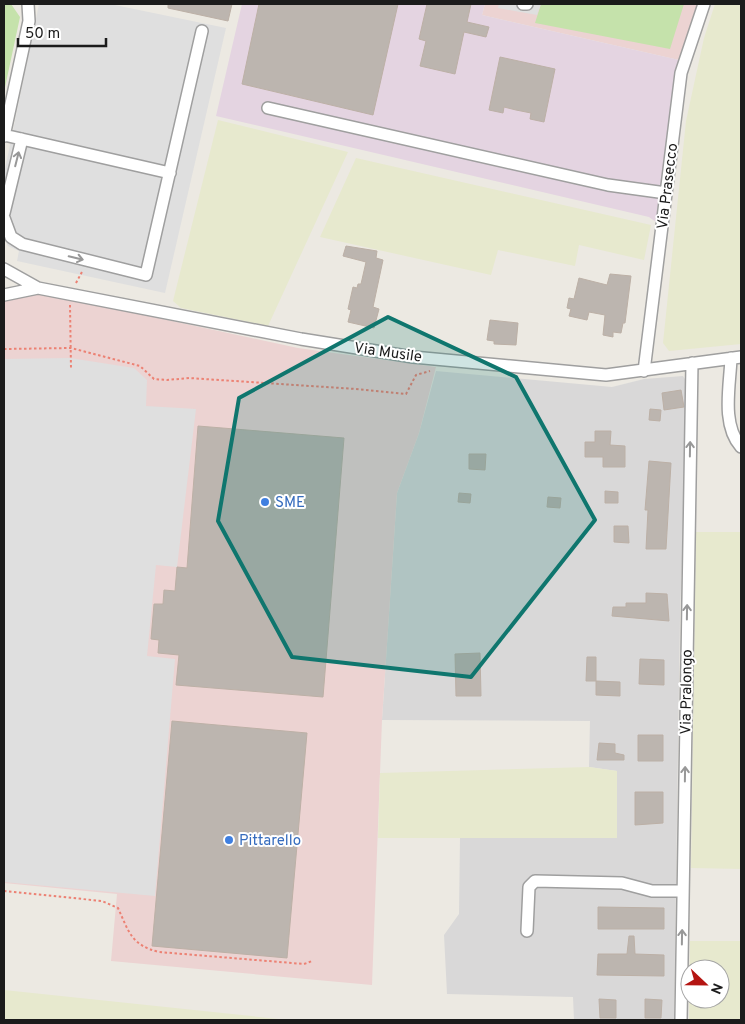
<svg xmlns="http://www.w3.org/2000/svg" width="745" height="1024" viewBox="0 0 745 1024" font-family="Overpass,sans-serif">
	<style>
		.residential { fill: #d9d8d8 }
		.commercial { fill: #ecd3d2 }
		.industrial { fill: #e4d4e1 }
		.farmland { fill: #e7e9ce; fill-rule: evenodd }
		.grass { fill: #c5e2ab }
		.parking { fill: #dfdfdf }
		.building { fill: #bcb5af; stroke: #bcb0a6 }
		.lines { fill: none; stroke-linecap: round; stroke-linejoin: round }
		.minor-casing { stroke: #9f9f9f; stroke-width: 14 }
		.path { stroke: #ec8173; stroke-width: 2; stroke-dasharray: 2.5 2.5; stroke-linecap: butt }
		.minor { stroke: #fff; stroke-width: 11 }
		.oneway { stroke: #989898 }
		.marked { fill: #0f766e; fill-opacity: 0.2; stroke: #0f766e; stroke-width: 4; stroke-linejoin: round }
		.shop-dot { fill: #3f7fe0; stroke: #fff; stroke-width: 2 }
		.labels { text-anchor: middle; stroke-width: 4; stroke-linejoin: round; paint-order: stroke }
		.street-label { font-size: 15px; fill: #1b1b1b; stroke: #fff }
		.shop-label { font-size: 15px; fill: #366cbe; stroke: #fff; text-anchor: start }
	</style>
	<rect width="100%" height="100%" fill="#ece9e2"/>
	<path class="residential" d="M436,371L612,387L644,379L683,376L688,384L680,617L674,1020H574L573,997L447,994L444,935L459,914L460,838H617V771L589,767L590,721L382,720L397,493L419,433Z"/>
	<path class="commercial" d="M485,4H698L679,60L482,15Z
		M46,294L298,348L436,367L419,433L397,493L382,720L372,985L111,961L117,894L4,883V301L19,295Z"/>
	<path class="industrial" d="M242,4H485L482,15L679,60L673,86L656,222L649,217L216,116Z"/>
	<path class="farmland" d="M715,4H741V344L669,351L663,343L686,121L704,38Z
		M218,120L348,152L268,326L181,308L173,301Z
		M356,158L651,225L644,260L579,245L575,266L498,250L491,275L320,237Z
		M696,532H741V869L691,868Z
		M589,767L617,771V838H378L380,773Z
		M690,941H741V1020H689ZM690,969H720V999H690Z
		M4,990L288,1020H4Z"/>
	<path class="grass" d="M4,4H11L20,17L4,92Z
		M541,4H684L670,49L535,23Z"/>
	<path class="parking" d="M39,4H110L226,28L165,293L17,261L19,251L8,246L4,237V174Z
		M499,4H541L537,15L498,8Z
		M70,358L134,368L147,380L146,406L196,409L177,567L156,565L147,656L175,659L155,896L4,882V359Z"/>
	<path class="building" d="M168,4H232L228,21L168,8Z
		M259,4H398L373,115L242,84Z
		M427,4H471L467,22L489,27L486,37L464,32L455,74L420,66L426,41L419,39Z
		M500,57L555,69L544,122L530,119L531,113L516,110L504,107L503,113L489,110Z
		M346,246L377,251L376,258L383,260L373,307L379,309L374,328L348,322L351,310L348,309L353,287L357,288L358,284H361L366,262L343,256Z
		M610,274L631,276L625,323H623L621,333L613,332V337L603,335L605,315L589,312L587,320L569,316L571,309L567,308L569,298L574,299L579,278L607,285Z
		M490,320L518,323L516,345L494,344V341L487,340Z
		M681,390L684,407L664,410L662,393Z
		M650,409L661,410L660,421L649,420Z
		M198,426L344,438L323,697L176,685L179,655L158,653L159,640L151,639L154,604H163L164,590L175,591L177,567L187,568Z
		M595,431H611L610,445L625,446V467H603V457H585V442H595Z
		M469,454H486L485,470L469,469Z
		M649,461L671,463L666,549H646L648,510H645Z
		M605,491L618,492V503H605Z
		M459,493L471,494L470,503L458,502Z
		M548,497L561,498L560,508L547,507Z
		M614,526H628L629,543L614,542Z
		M646,593L667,594L669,621L612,616L613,607H626V603H646Z
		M480,653L481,696H456L455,654Z
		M587,657H596V681H586Z
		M640,659L664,660V685L639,684Z
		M596,681L620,682V696L596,695Z
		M172,721L307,733L287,958L152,946Z
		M638,735H663V761H638Z
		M599,743L615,744V753L624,755V760H597Z
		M635,792H663V823L635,825Z
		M598,907L664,908V929H598Z
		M629,936H634L635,954L664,955V976L597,975L598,954H627Z
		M599,999L616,1000V1018H600Z
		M645,999L662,1000L661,1018H645Z"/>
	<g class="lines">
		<defs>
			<path id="minor" d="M523,4H527
				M268,108L608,185L666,193
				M4,135L170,173
				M4,136L29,21L28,4
				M4,213L22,139
				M4,218L11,237L22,244L146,275L202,31
				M4,269L38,288
				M4,295L38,288L301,339L413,357L606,375L741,357
				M731,358C730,386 721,424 741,447
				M644,371L681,73L704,4
				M527,931L529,887L535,881L622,883L652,891H683
				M681,1020L692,363"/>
		</defs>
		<use href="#minor" class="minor-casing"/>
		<path class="path" d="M76,283L83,270
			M70,305L71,369
			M4,349L71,348L140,366L154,379L167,380L189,378L356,389L406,394L416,375L430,371
			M4,891L102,901L118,908C129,932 131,945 159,952L304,964L312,961"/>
		<use href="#minor" class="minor"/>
	</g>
	<defs><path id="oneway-shaft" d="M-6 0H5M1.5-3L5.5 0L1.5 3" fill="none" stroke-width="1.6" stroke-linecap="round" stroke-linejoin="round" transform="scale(1.25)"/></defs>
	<g class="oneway">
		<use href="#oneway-shaft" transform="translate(17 159) rotate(-76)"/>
		<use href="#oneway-shaft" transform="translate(76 258) rotate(13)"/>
		<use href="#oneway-shaft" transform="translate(690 449) rotate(-89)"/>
		<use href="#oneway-shaft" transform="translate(687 612) rotate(-89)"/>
		<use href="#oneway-shaft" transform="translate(685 774) rotate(-89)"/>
		<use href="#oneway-shaft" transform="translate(682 937) rotate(-89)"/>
	</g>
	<path class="marked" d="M388,317L516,377L595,520L471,677L292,657L218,521L239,398Z"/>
	<g class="shop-dot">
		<circle cx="265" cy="502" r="5"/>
		<circle cx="229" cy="840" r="5"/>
	</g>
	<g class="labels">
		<g class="street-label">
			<text transform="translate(667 186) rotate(-83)" y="5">Via Prasecco</text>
			<text transform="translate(388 352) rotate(8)" y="5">Via Musile</text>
			<text transform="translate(686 692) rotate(-89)" y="5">Via Pralongo</text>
		</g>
		<g class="shop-label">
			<text x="275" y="507">SME</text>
			<text x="239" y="845">Pittarello</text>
		</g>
	</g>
	<rect width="745" height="1024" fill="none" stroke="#1b1b1b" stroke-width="10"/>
	<g transform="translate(705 984) rotate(112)"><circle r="24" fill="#ffffff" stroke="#a4a4a4"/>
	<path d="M0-4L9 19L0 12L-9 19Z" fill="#b41512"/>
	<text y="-8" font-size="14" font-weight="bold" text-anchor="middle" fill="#1b1b1b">N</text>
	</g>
	<path d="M18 38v8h88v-8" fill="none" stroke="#1b1b1b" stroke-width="2.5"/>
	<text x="25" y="38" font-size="15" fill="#1b1b1b" stroke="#ffffff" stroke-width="4" paint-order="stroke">50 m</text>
</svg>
